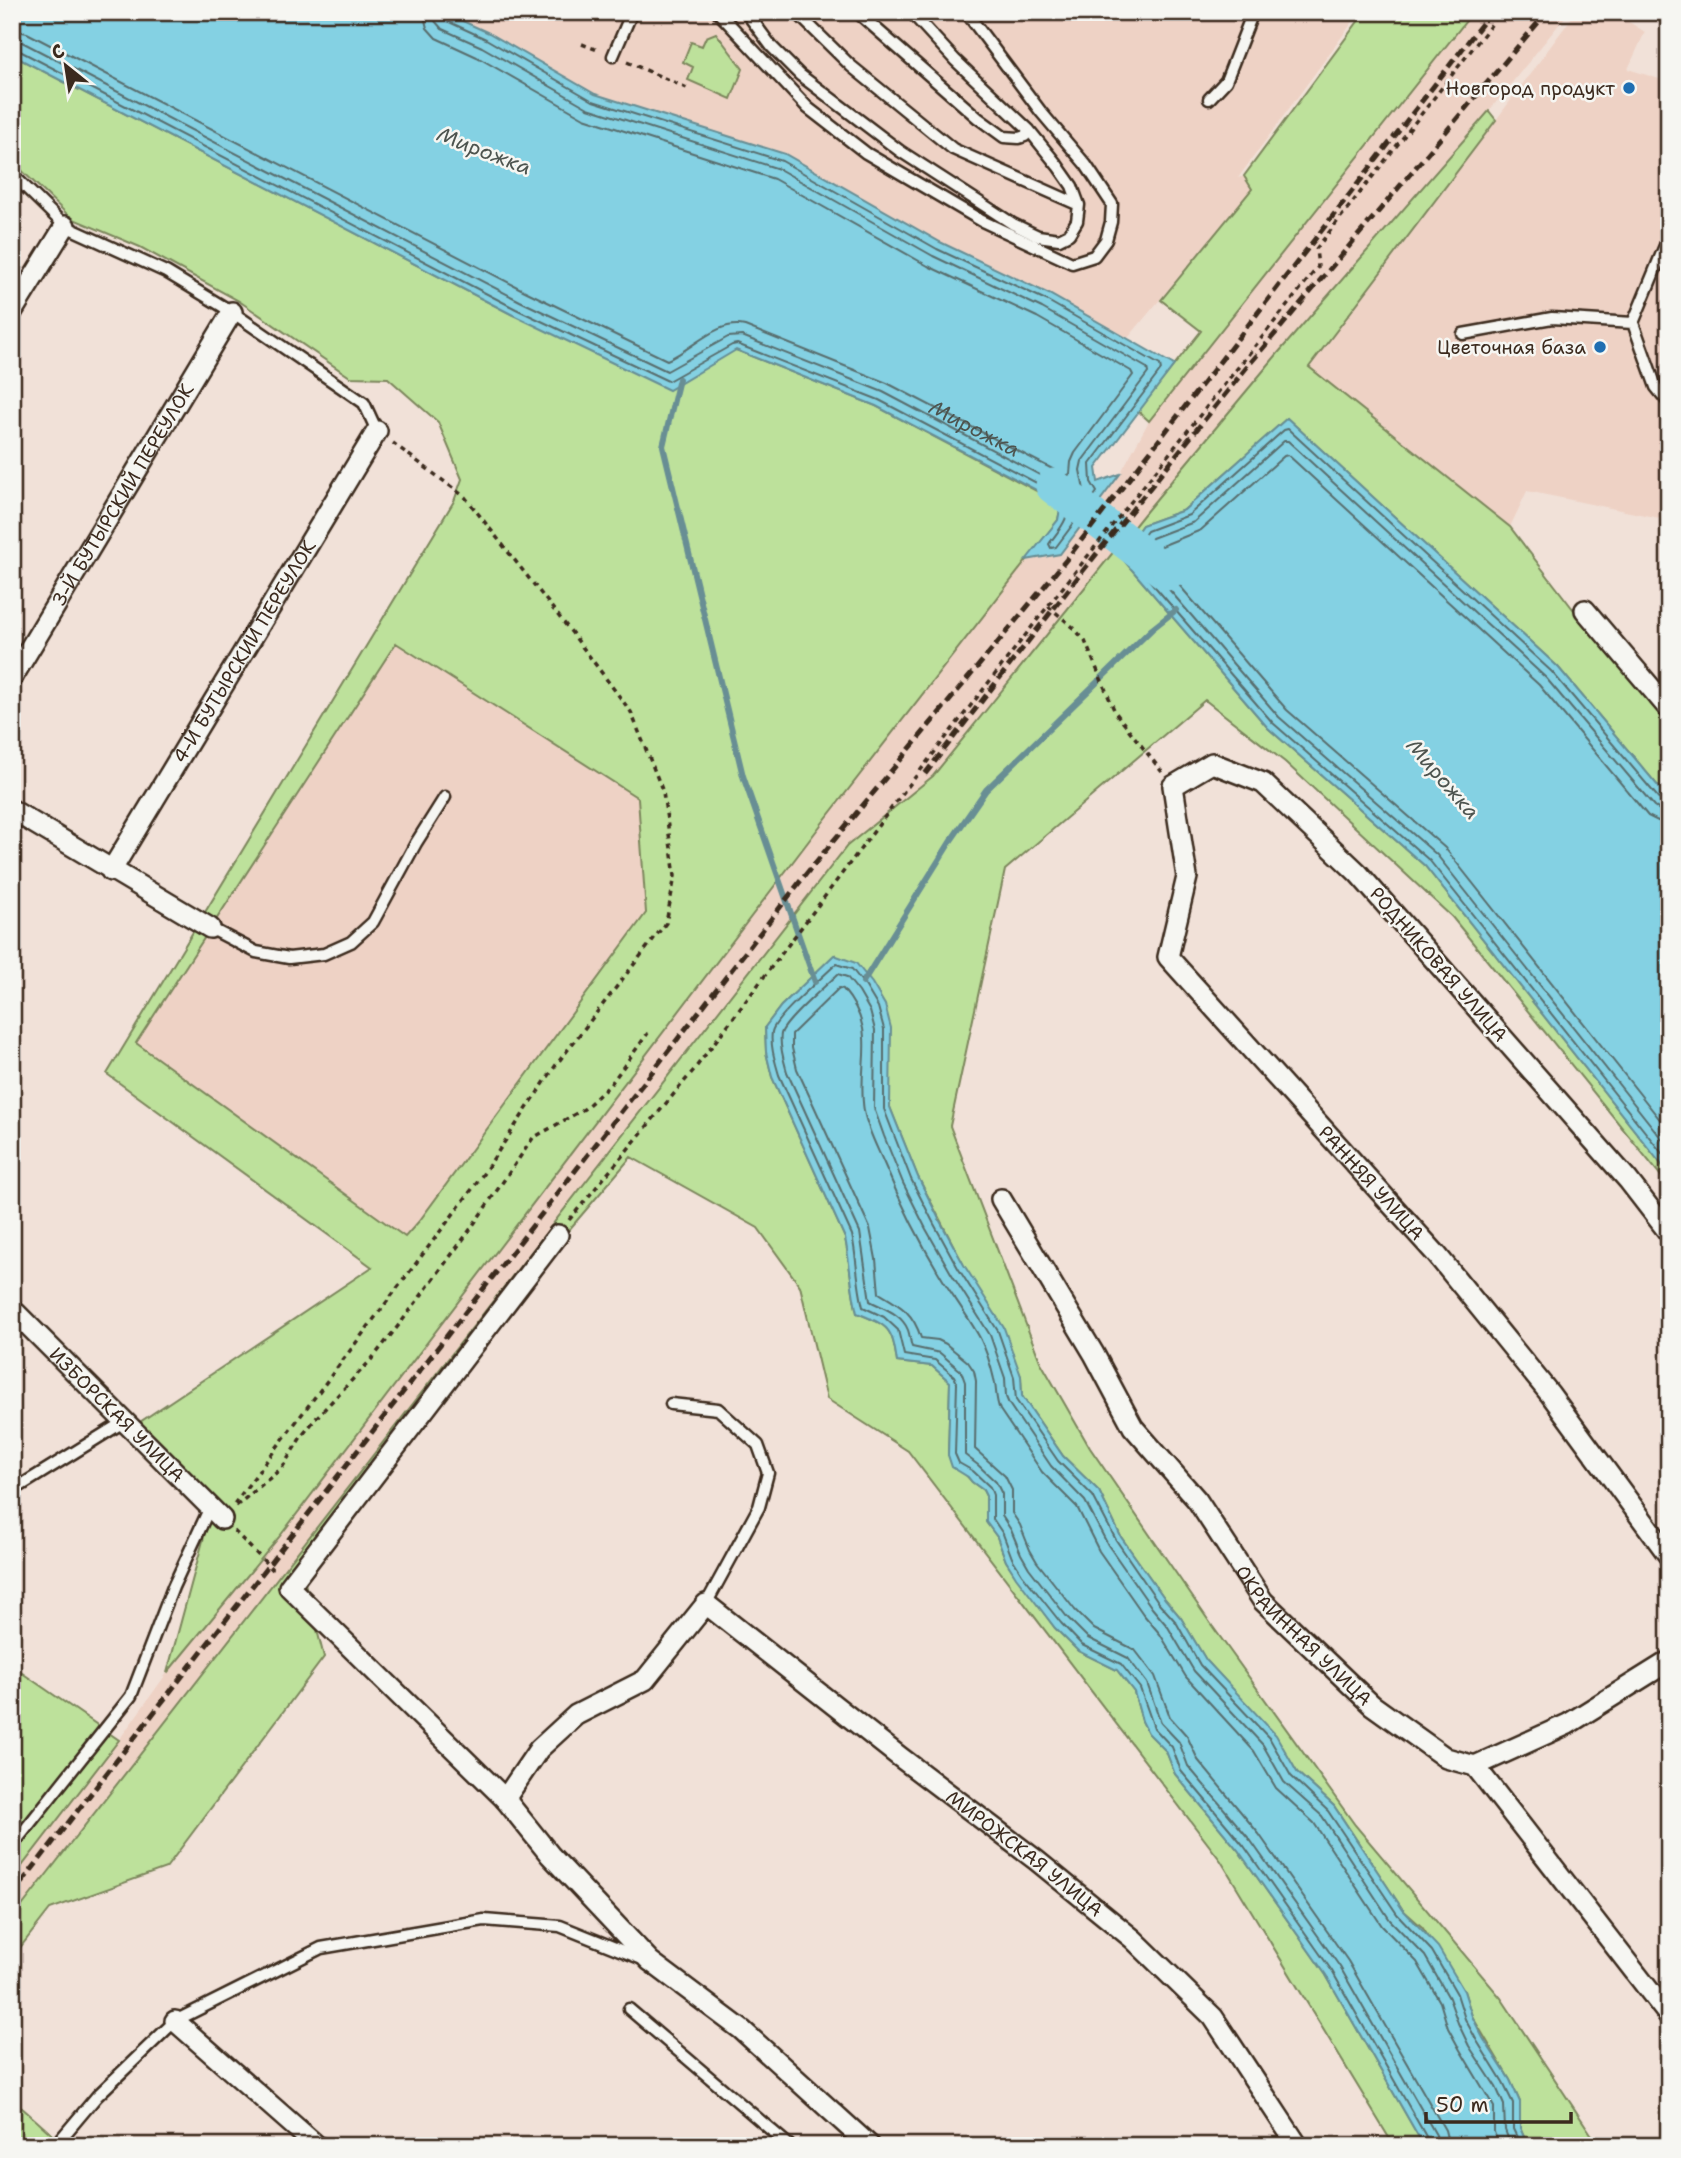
<svg xmlns="http://www.w3.org/2000/svg" width="1681" height="2158" viewBox="0 0 1681 2158" font-family="'Shantell Sans',sans-serif">
	<style>
		.built { fill: #eed2c5 }
		.green { fill: #bde19b; stroke: #7c865c; stroke-width: 2; fill-rule: evenodd }
		.water { fill: #84d1e3; stroke: #678e94; stroke-width: 2 }
		.lines { fill: none; stroke-linecap: round; stroke-linejoin: round }
		.shore { stroke: #586d6d; stroke-width: 2 }
		.stream { stroke: #678e94; stroke-width: 6 }
		.river { stroke: #84d1e3; stroke-width: 35 }
		.lane-casing { stroke: #3b2a1e; stroke-width: 15 }
		.street-casing { stroke: #3b2a1e; stroke-width: 24 }
		.path { stroke: #3b2a1e; stroke-width: 3.5; stroke-dasharray: 5 5; stroke-linecap: butt }
		.lane { stroke: #f6f6f2; stroke-width: 10 }
		.street { stroke: #f6f6f2; stroke-width: 19 }
		.rail { stroke: #3b2a1e; stroke-width: 5; stroke-dasharray: 10 5; stroke-linecap: butt }
		.poi-dot { fill: #1f6fb2; stroke: #f6f6f2; stroke-width: 2.5 }
		.labels { text-anchor: middle; stroke-width: 5; stroke-linejoin: round; paint-order: stroke }
		.poi-label { font-size: 19px; fill: #3b2a1e; stroke: #f6f6f2; text-anchor: end }
		.street-label { font-size: 19px; fill: #3b2a1e; stroke: #f6f6f2 }
		.water-label { font-size: 21px; font-style: italic; fill: #4d544f; stroke: #f6f6f2 }
	</style>
	<rect width="100%" height="100%" fill="#f1e1d8"/>
	<filter id="ink" filterUnits="userSpaceOnUse"><feTurbulence type="fractalNoise" baseFrequency=".0143" numOctaves="2"/><feDisplacementMap in="SourceGraphic" scale="14" xChannelSelector="R" yChannelSelector="G"/><feConvolveMatrix kernelMatrix="1 2 1 2 8 2 1 2 1" color-interpolation-filters="sRGB"/></filter>
	<g filter="url(#ink)">
		<path class="built" d="M443,12H1360L1238,178L1244,176L1252,189L1128,338L1049,294L940,242L785,154L595,94L489,33Z
			M1473,12H1569L1489,111L1279,352L1144,514L933,776L847,846L12,1919V1879L119,1740L167,1673L280,1536L733,938L1026,560L1060,554L1120,474L1149,421Z
			M1576,12H1613L1645,32L1628,69L1669,82V520L1527,491L1510,527L1308,367L1496,120Z
			M396,643L638,798L646,913L407,1238L136,1043Z"/>
		<path class="green" d="M1365,12H1473L1149,421L1138,411L1201,331L1161,300L1252,189L1244,176Z
			M716,33L743,69L731,99L688,80L693,67L683,62L691,42L702,46L706,37Z
			M12,55L513,315L736,350L876,406L1061,504L1058,520L820,826L280,1536L167,1673L208,1522L218,1501L140,1422L372,1267L107,1074L454,501L462,479L438,422L388,378L350,377L239,301L140,247L71,218L12,161ZM396,643L638,798L646,913L420,1220L405,1237L136,1043Z
			M1489,111L1496,120L1309,367L1510,527L1573,609L1585,601L1669,705V799L1558,667L1287,418L1184,510L1142,525L1120,556L1268,728L1425,866L1669,1174V1186L1452,917L1285,762L1205,700L1005,870L950,1126L1040,1361L1090,1448L1213,1627L1355,1825L1501,1998L1599,2146H1528L1520,2128V2102L1510,2080L1472,2016L1464,1991L1422,1927L1403,1910L1334,1806L1297,1772L1275,1735L1206,1660L1181,1618L1165,1599L1121,1537L1099,1491L1063,1456L1022,1396L1021,1376L918,1177L890,1107V1080L835,955L781,1006L765,1027L766,1052L772,1077L845,1238C850,1263 851,1288 857,1313C889,1326 892,1327 897,1362L932,1366L950,1382L948,1455L972,1482L983,1490L986,1496V1522L997,1537L1006,1561L1055,1628L1078,1651L1117,1670L1134,1692L1142,1721L1148,1733L1166,1751L1175,1774L1238,1850L1326,1975L1424,2146H1394L1221,1861L908,1451L827,1399L800,1286L758,1228L631,1157L562,1238L304,1579L324,1657L166,1868L50,1909L12,1958V1919L847,846L933,776L1144,514L1279,352Z
			M12,1666L119,1740L12,1879Z
			M12,2099L65,2146H12Z"/>
		<path class="water" d="M12,12H443L489,33L595,94L785,154L940,242L1049,294L1174,365L1096,468L1098,482L1120,474L1060,554L1026,560L1058,520L1061,504L1048,496L876,406L736,350L669,390L513,315L12,55Z
			M1287,418L1558,667L1669,799V1174L1425,866L1268,728L1120,556L1142,525L1184,510Z
			M834,955L856,963L872,983L885,1005L891,1028L890,1107L918,1177L940,1221L964,1265L1004,1328L1021,1376L1022,1396L1063,1456L1099,1491L1121,1537L1165,1599L1181,1618L1206,1660L1276,1735L1297,1772L1334,1806L1403,1910L1438,1947L1464,1991L1472,2016L1483,2038L1510,2080L1520,2102V2128L1528,2146H1424L1326,1975L1238,1850L1175,1774L1166,1751L1148,1733L1142,1721L1134,1692L1117,1670L1078,1651L1055,1628L1016,1577L1006,1561L997,1537L986,1522V1496L983,1490L972,1482L968,1477L952,1467L948,1455L950,1382L932,1366L897,1362C892,1327 889,1326 857,1313C851,1288 850,1263 845,1238L772,1077L766,1052L765,1027L781,1006Z"/>
		<g class="lines">
			<g class="shore">
				<path id="s1" d="M12,30L27,33L525,291L667,360C692,350 717,319 745,326L887,383L1066,476L1070,474L1071,462L1075,453L1133,375L1131,371L1037,317L928,266L774,179L584,118L477,57L436,38L427,28L423,12"/>
				<path d="M12,40L22,42L520,301L667,371L728,337L742,336L883,392L1055,483L1070,492L1077,501L1080,500L1085,495L1080,470L1082,461L1148,373L1147,368L1042,308L933,256L779,169L588,108L482,47L442,29L435,21L434,12"/>
				<path d="M12,49L18,50L516,309L668,381L732,345L737,344L879,400L1065,498C1074,515 1058,531 1049,544L1051,548L1056,547L1097,492L1091,482L1090,464L1161,370L1160,365L1046,300L937,249L782,161L593,101L486,39L447,21L443,18V12"/>
				<path d="M1669,803L1661,801L1552,672L1288,429L1284,430L1189,515L1147,531L1130,554V558L1273,723L1430,861L1669,1162"/>
				<path d="M1669,812L1661,811L1654,806L1546,678L1288,441H1284L1194,522L1152,538L1141,553V557L1279,717L1437,855L1669,1148"/>
				<path d="M1669,823L1658,821L1648,816L1539,685L1288,455L1284,456L1201,530L1159,547L1154,553L1155,557L1287,710L1445,848L1669,1131"/>
				<path d="M1429,2146L1428,2140L1332,1971L1244,1846L1181,1771L1172,1747L1154,1728L1140,1688L1121,1664L1082,1645L1061,1623L1022,1574L1012,1558L1003,1534L993,1519V1495L990,1487L973,1471L959,1463L955,1454L957,1383L954,1376L935,1360L904,1355L898,1330L884,1317L863,1307C857,1283 857,1259 852,1235L779,1075C775,1061 770,1046 772,1032C774,1018 824,976 836,964L852,969L866,987L878,1007L884,1029V1109L911,1179L934,1224L958,1268L998,1331L1014,1377L1016,1400L1058,1461L1093,1496L1116,1540L1159,1603L1176,1622L1200,1665L1270,1739L1291,1776L1328,1811L1397,1914L1432,1951L1457,1994L1465,2019L1477,2041L1503,2083L1513,2103V2129L1521,2146"/>
				<path d="M1438,2146L1436,2135L1340,1967L1251,1841L1188,1766L1179,1742L1161,1723L1147,1683L1128,1658L1088,1638L1067,1617L1029,1568L1021,1554L1011,1530L1002,1516V1494L996,1482L978,1465L965,1455V1382L961,1371L940,1353L912,1347C910,1342 910,1335 908,1330C902,1314 883,1308 870,1301L860,1232L787,1072C784,1061 779,1046 781,1034C784,1021 827,985 838,974L847,977L859,992L870,1011L875,1030L874,1108L884,1136L903,1183L926,1229L951,1273L990,1335L1005,1378L1006,1397L1009,1404L1051,1466L1085,1501L1108,1545L1152,1608L1168,1627L1194,1671L1263,1745L1284,1782L1322,1816L1390,1920L1425,1956L1449,1998L1458,2023L1469,2046L1496,2087L1504,2105L1505,2130L1511,2146"/>
				<path d="M1449,2146L1445,2130L1348,1961L1259,1834L1198,1760L1187,1736L1170,1717L1155,1676L1135,1650L1094,1629L1075,1610L1037,1562L1030,1550L1020,1525L1012,1513V1490L1005,1476L975,1449L976,1381L974,1371L968,1362L946,1344L938,1340L921,1338C913,1312 901,1306 879,1293L876,1259L870,1228L797,1069L792,1048V1034L839,988L843,989C880,1033 856,1062 864,1111C867,1128 876,1145 883,1161C900,1202 920,1242 943,1280C955,1299 969,1318 980,1338C986,1350 991,1366 994,1379C997,1389 995,1399 1000,1410L1042,1472L1077,1507L1099,1551L1143,1614L1160,1634L1186,1677L1254,1751L1276,1788L1314,1823L1382,1926L1417,1962L1440,2002L1448,2028L1460,2050L1494,2107V2132L1499,2146"/>
			</g>
			<path class="stream" d="M679,379L663,446L743,776L815,982
				M863,982L952,839L986,790L1152,629L1176,610"/>
			<path class="river" d="M1053,486L1167,573"/>
			<defs>
				<path id="lane" d="M718,12L808,108L866,153L982,221L1072,263L1094,256L1106,240L1111,222L1112,204L1086,165L1041,112L966,12
					M746,12L772,47L800,75L900,151L1013,224L1038,236L1059,239L1069,234L1077,221L1079,205L1072,186L1058,166L1029,130L955,60L911,12
					M796,12L851,66L953,149L1079,205
					M857,12L978,118L1004,137L1019,138L1025,136L1029,130
					M613,56L632,12
					M1209,99L1226,81L1253,12
					M12,174L65,226L166,272L232,312L364,403L377,431
					M1669,236L1633,323L1656,387L1669,403
					M1463,334L1552,318L1633,323
					M210,928L256,952L289,958L324,954L351,942L373,922L416,843L445,797
					M671,1404L718,1409L758,1445L768,1473L759,1507L706,1604
					M12,1491L125,1421
					M12,1846L131,1696L173,1587L210,1507
					M629,2009L790,2146
					M55,2146L97,2096L175,2021L321,1948L484,1920L560,1926L640,1958"/>
				<g id="street">
					<path d="M12,312L65,226"/>
					<path d="M1585,610L1669,709"/>
					<path id="s2" d="M12,678L232,312"/>
					<path d="M12,810L210,928"/>
					<path id="s3" d="M111,871L377,431"/>
					<path id="s4" d="M1001,1199L1094,1354L1133,1427L1197,1500L1263,1601L1372,1705L1446,1758L1475,1766L1669,2016"/>
					<path id="s5" d="M1669,1233L1628,1180L1358,873L1263,783L1212,763L1173,786L1187,877L1168,957L1437,1255L1550,1394L1669,1556"/>
					<path d="M558,1235L289,1587L505,1799L550,1855L650,1961L742,2030L870,2146"/>
					<path id="s6" d="M12,1309L222,1519"/>
					<path d="M1475,1766L1568,1724L1669,1661"/>
					<path id="s7" d="M505,1799L539,1749L576,1715L645,1680L706,1604L900,1757L1036,1860L1133,1939L1213,2017L1298,2146"/>
					<path d="M175,2021L317,2146"/>
				</g>
			</defs>
			<use href="#lane" class="lane-casing"/>
			<use href="#street" class="street-casing"/>
			<path class="path" d="M1649,12L1669,26
				M582,44L600,51
				M627,62L687,88
				M1048,606L1074,628L1085,641L1115,712L1162,772
				M569,1220L693,1071L899,798L1048,606L1318,267L1316,249L1501,12
				M234,1504L479,1180L556,1065L666,923L675,876L663,792L631,712L572,633L465,497L393,443
				M236,1506L282,1468L301,1437L317,1417L371,1360L402,1321L467,1234L533,1138L584,1109L610,1085L648,1033
				M234,1531L276,1573"/>
			<use href="#lane" class="lane"/>
			<use href="#street" class="street"/>
			<path class="rail" d="M925,774L1082,572L1247,367L1547,12
				M12,1895L806,874L1066,560L1491,12"/>
		</g>
	</g>
	<g class="poi-dot">
		<circle cx="1629" cy="88" r="7"/>
		<circle cx="1600" cy="347" r="7"/>
	</g>
	<g class="labels">
		<g class="poi-label">
			<text x="1615" y="95">Новгород продукт</text>
			<text x="1586" y="354">Цветочная база</text>
		</g>
		<g class="street-label">
			<text dy="7" stroke="none"><textPath href="#s2" startOffset="214">3-Й БУТЫРСКИЙ ПЕРЕУЛОК</textPath></text>
			<text dy="7" stroke="none"><textPath href="#s3" startOffset="257">4-Й БУТЫРСКИЙ ПЕРЕУЛОК</textPath></text>
			<text transform="translate(1439 964) rotate(49)" y="7">РОДНИКОВАЯ УЛИЦА</text>
			<text dy="7" stroke="none"><textPath href="#s5" startOffset="1185">РАННЯЯ УЛИЦА</textPath></text>
			<text dy="7" stroke="none"><textPath href="#s6" startOffset="149">ИЗБОРСКАЯ УЛИЦА</textPath></text>
			<text dy="7" stroke="none"><textPath href="#s4" startOffset="534">ОКРАИННАЯ УЛИЦА</textPath></text>
			<text dy="7" stroke="none"><textPath href="#s7" startOffset="690">МИРОЖСКАЯ УЛИЦА</textPath></text>
		</g>
		<g class="water-label">
			<text transform="translate(484 151) rotate(21)" y="7">Мирожка</text>
			<text dy="7" stroke="none"><textPath href="#s1" startOffset="1073">Мирожка</textPath></text>
			<text transform="translate(1443 779) rotate(49)" y="7">Мирожка</text>
		</g>
	</g>
	<rect width="1681" height="2158" fill="none" stroke="#f6f6f2" stroke-width="42"/>
	<rect x="21" y="21" width="1639" height="2116" fill="none" stroke="#3b2a1e" stroke-width="2.5" filter="url(#ink)"/>
	<g transform="translate(66 66) rotate(330)" stroke="#f6f6f2" stroke-width="5" paint-order="stroke">
	<path d="M0-5L12 26L0 18L-12 26Z" fill="#3b2a1e"/>
	<text y="-10" font-size="19" font-weight="bold" text-anchor="middle" fill="#3b2a1e">С</text>
	</g>
	<path d="M1426 2112v10h145v-10" fill="none" stroke="#3b2a1e" stroke-width="3.5"/>
	<text x="1436" y="2112" font-size="21" fill="#3b2a1e" stroke="#f6f6f2" stroke-width="5" paint-order="stroke">50 m</text>
</svg>
